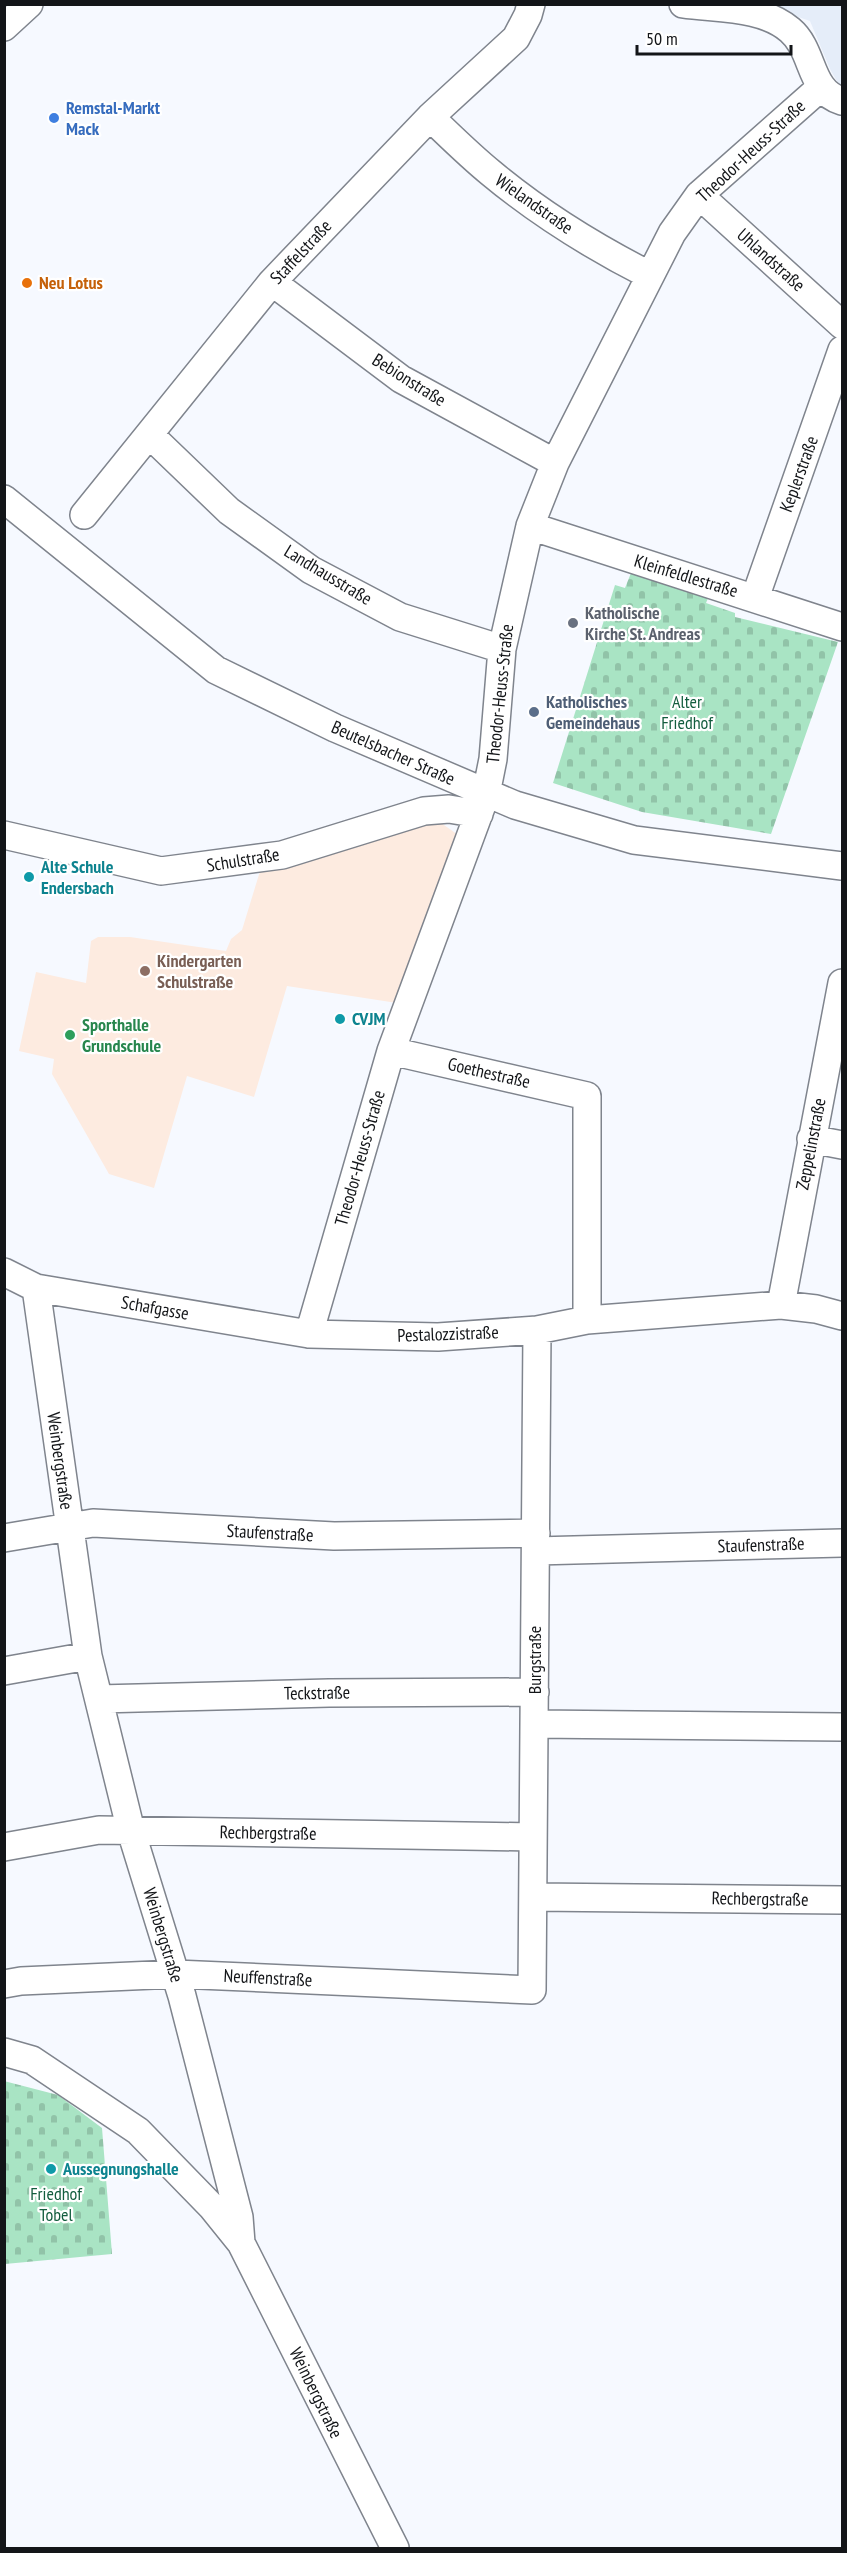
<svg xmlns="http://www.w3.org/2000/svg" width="847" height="2553" viewBox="0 0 847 2553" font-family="'PT Sans Narrow',sans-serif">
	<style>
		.education { fill: #fdebe0 }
		.built { fill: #e5edf9 }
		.cemetery { fill: url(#cemetery-stones) }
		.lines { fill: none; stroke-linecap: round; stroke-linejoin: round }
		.minor-casing { stroke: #7f848d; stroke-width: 30 }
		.minor { stroke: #fff; stroke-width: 27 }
		.shop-dot { fill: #3f7fe0; stroke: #fff; stroke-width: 2 }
		.food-dot { fill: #e8710a; stroke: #fff; stroke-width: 2 }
		.worship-dot { fill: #6b7280; stroke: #fff; stroke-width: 2 }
		.service-dot { fill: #5c6f8a; stroke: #fff; stroke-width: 2 }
		.culture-dot { fill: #0f9aa8; stroke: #fff; stroke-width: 2 }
		.education-dot { fill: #8d6e63; stroke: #fff; stroke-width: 2 }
		.leisure-dot { fill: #2e9e5b; stroke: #fff; stroke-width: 2 }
		.labels { text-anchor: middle; stroke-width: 4.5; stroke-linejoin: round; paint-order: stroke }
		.shop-label { font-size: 18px; font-weight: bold; fill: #366cbe; stroke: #fff; text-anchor: start }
		.street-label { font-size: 18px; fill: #131518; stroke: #fff }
		.food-label { font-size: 18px; font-weight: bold; fill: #c56008; stroke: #fff; text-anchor: start }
		.worship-label { font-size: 18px; font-weight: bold; fill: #5b616d; stroke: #fff; text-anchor: start }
		.service-label { font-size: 18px; font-weight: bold; fill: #4e5e75; stroke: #fff; text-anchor: start }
		.park-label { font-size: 18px; fill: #135d3e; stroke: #fff }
		.culture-label { font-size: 18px; font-weight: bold; fill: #0d838f; stroke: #fff; text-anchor: start }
		.education-label { font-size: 18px; font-weight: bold; fill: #785e54; stroke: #fff; text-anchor: start }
		.leisure-label { font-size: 18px; font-weight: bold; fill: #27864d; stroke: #fff; text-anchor: start }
	</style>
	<defs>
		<pattern id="cemetery-stones" width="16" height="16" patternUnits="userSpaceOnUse" patternTransform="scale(1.5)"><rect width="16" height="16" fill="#a9e4c4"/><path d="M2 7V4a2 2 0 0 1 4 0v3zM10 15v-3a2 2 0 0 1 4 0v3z" fill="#91c3a8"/></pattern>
	</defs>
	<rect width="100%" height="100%" fill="#f6f9ff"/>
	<path class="education" d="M434,818L461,837L397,1003L287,986L254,1097L187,1076L154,1188L109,1174L52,1074L54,1059L19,1051L36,972L86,983L91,941L98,937H130L226,951L231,939L242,930L261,868Z"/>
	<path class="built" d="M763,5H842V90L830,69L810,21Z"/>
	<path class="cemetery" d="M633,568L711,591L706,603L735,613V617L838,642L771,834L642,812L553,783L615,585L625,588Z
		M4,2081L58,2095L102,2128L112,2254L5,2264Z"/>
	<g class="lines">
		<defs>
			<path id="minor" d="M683,4C718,9 762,6 790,30C815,51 808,91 842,101
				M4,27L29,4
				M430,117C450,136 470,156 491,173C539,213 594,247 649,275
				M699,195L842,325
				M272,282L401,379L555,463
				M151,436L229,511L311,570L400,617L502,649
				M4,499L216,670L335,728L515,805L634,840L842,866
				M84,515L272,282L430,117L516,38L528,15L531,4
				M530,526L842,627
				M755,598L842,350
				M4,835L161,871L282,855L424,811L449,809L479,814
				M391,1051L587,1096V1320
				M811,1139L842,1145
				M4,1272L36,1288L309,1334L438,1337L537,1330L587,1320L781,1305L816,1309L842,1316
				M36,1288L88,1656L131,1831L182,1996L239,2217L241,2243L395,2548
				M781,1305L842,983
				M309,1334L391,1051L486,794L493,759L502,649L530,526L555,463L672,233L699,195L820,88
				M4,1538L93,1523L334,1536L536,1533
				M536,1551L842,1543
				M4,1671L88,1656
				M99,1699L329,1693L535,1692
				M534,1724L842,1727
				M4,1847L99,1830L533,1837
				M533,1897L842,1900
				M4,1984L21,1981L176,1974L532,1990L537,1330
				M4,2052L32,2060L138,2131L212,2207L241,2243"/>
		</defs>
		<use href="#minor" class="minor-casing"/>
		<use href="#minor" class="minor"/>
	</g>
	<circle class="shop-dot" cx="54" cy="118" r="6"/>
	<circle class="food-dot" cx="27" cy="283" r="6"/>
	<circle class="worship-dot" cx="573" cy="623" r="6"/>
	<circle class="service-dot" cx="534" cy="712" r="6"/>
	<g class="culture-dot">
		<circle cx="29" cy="877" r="6"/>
		<circle cx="340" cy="1019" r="6"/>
		<circle cx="51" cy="2169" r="6"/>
	</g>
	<circle class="education-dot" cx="145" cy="971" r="6"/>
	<circle class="leisure-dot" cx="70" cy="1035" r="6"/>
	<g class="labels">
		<g class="shop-label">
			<text x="66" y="114">Remstal-Markt<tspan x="66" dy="21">Mack</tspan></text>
		</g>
		<g class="street-label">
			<text transform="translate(751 151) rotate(-43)" y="6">Theodor-Heuss-Straße</text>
			<text transform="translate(534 204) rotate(35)" y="6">Wielandstraße</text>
			<text transform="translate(301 252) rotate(-47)" y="6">Staffelstraße</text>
			<text transform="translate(771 260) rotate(42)" y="6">Uhlandstraße</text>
			<text transform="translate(409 380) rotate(32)" y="6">Bebionstraße</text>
			<text transform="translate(799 474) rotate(-70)" y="6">Keplerstraße</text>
			<text transform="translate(328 575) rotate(31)" y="6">Landhausstraße</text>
			<text transform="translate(686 576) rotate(17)" y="6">Kleinfeldlestraße</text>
			<text transform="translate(500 694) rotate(-84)" y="6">Theodor-Heuss-Straße</text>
			<text transform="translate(393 753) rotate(24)" y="6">Beutelsbacher Straße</text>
			<text transform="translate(243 860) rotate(-9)" y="6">Schulstraße</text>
			<text transform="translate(489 1073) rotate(13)" y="6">Goethestraße</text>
			<text transform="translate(811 1144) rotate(-79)" y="6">Zeppelinstraße</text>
			<text transform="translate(360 1158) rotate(-74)" y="6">Theodor-Heuss-Straße</text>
			<text transform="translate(155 1308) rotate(10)" y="6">Schafgasse</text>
			<text transform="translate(448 1334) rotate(-2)" y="6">Pestalozzistraße</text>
			<text transform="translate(60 1461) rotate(82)" y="6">Weinbergstraße</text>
			<text transform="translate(270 1533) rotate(3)" y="6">Staufenstraße</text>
			<text transform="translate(761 1545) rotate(-2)" y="6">Staufenstraße</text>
			<text transform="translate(535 1660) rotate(-90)" y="6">Burgstraße</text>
			<text transform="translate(317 1693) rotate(-1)" y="6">Teckstraße</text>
			<text transform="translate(268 1833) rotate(1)" y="6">Rechbergstraße</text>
			<text transform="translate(760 1899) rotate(1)" y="6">Rechbergstraße</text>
			<text transform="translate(163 1935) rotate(73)" y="6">Weinbergstraße</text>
			<text transform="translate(268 1978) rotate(3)" y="6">Neuffenstraße</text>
			<text transform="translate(316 2393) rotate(64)" y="6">Weinbergstraße</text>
		</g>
		<g class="food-label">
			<text x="39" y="289">Neu Lotus</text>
		</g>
		<g class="worship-label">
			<text x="585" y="619">Katholische<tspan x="585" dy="21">Kirche St. Andreas</tspan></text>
		</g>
		<g class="service-label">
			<text x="546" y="708">Katholisches<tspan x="546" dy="21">Gemeindehaus</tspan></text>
		</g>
		<g class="park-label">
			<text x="687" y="708">Alter<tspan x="687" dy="21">Friedhof</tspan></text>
			<text x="56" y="2200">Friedhof<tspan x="56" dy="21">Tobel</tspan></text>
		</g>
		<g class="culture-label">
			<text x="41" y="873">Alte Schule<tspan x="41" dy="21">Endersbach</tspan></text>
			<text x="352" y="1025">CVJM</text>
			<text x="63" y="2175">Aussegnungshalle</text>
		</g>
		<g class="education-label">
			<text x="157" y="967">Kindergarten<tspan x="157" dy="21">Schulstraße</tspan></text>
		</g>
		<g class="leisure-label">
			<text x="82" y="1031">Sporthalle<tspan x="82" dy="21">Grundschule</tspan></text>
		</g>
	</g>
	<rect width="847" height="2553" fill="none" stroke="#131518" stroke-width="12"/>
	<path d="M637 45v9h154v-9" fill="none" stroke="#131518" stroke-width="3"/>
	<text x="646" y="45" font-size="18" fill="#131518" stroke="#ffffff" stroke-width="4.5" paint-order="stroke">50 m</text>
</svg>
